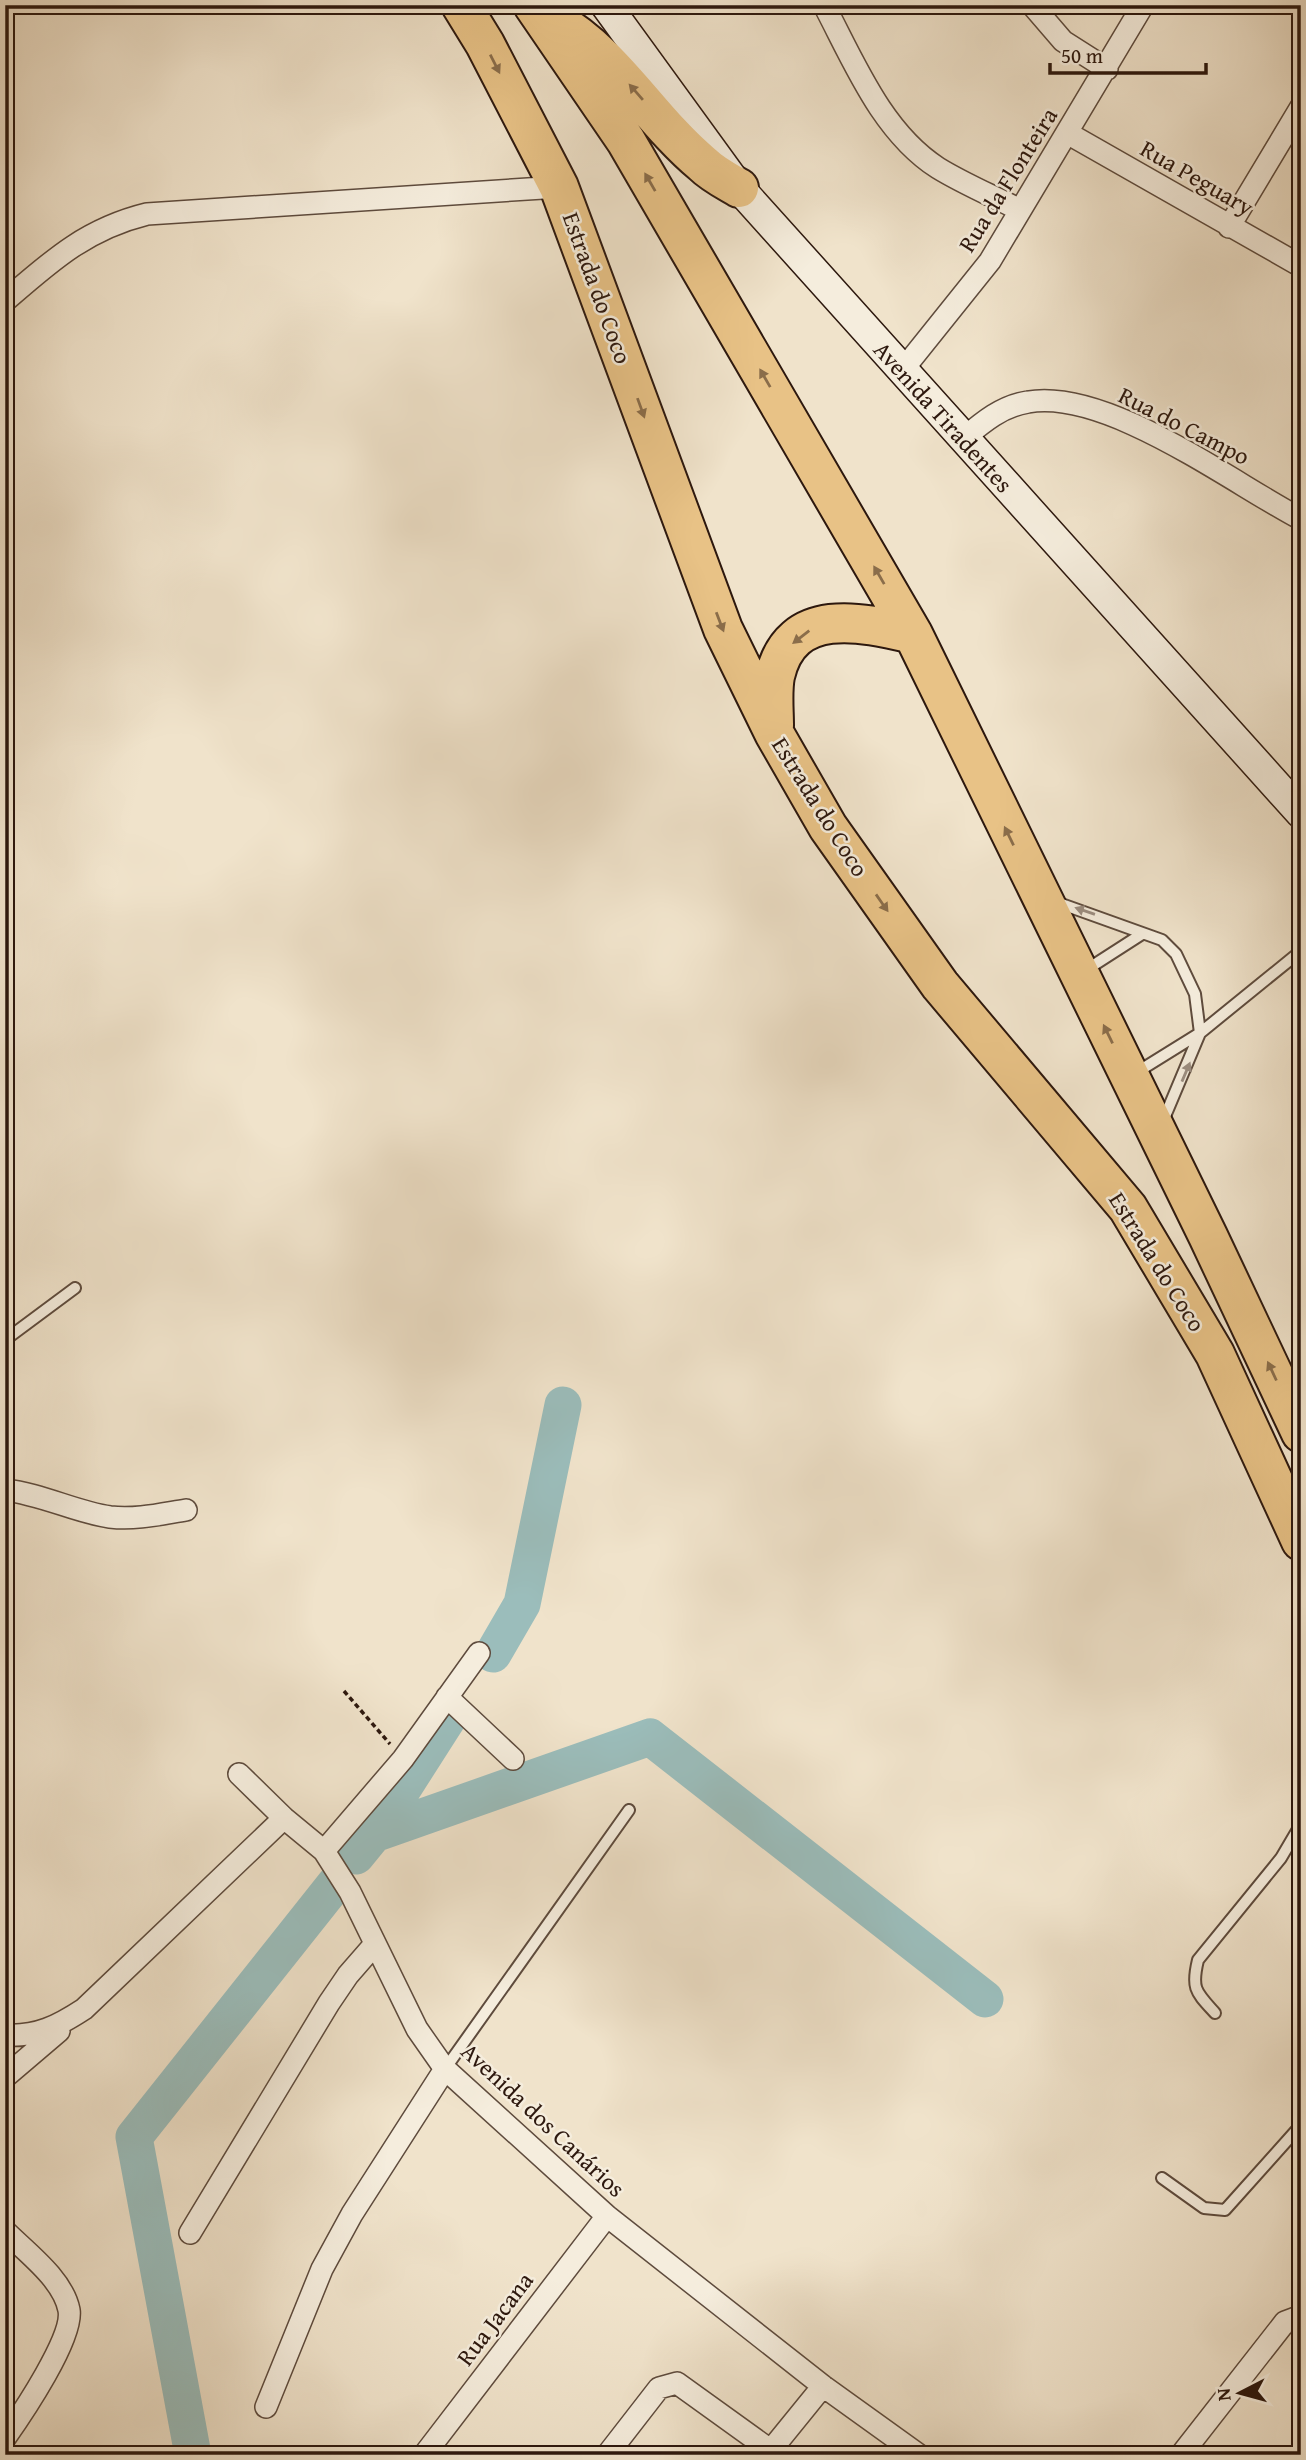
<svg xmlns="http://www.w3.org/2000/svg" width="1306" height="2460" viewBox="0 0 1306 2460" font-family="'Gentium Book Plus',serif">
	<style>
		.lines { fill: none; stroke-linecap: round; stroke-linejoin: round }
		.river { stroke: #9bbdbb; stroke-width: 37 }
		.lane-casing { stroke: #5e4b3d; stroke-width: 14 }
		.street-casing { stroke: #5e4b3d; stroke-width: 24 }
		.secondary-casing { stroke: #2d180e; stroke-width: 33 }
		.highway-casing { stroke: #2d180e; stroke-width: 42 }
		.path { stroke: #2d180e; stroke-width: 3.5; stroke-dasharray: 5 3.5; stroke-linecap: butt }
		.lane { stroke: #f5eddd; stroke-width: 10 }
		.street { stroke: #f5eddd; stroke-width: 21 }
		.secondary { stroke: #f5eddd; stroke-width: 30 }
		.highway { stroke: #e8c286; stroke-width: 38 }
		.oneway { fill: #8a6d4a }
		.oneway2 { fill: #9b8d80 }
		.labels { text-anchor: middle; stroke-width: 5; stroke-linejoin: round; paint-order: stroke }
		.street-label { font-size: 24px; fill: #2d180e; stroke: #f5eddd }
	</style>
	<rect width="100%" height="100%" fill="#f0e3cb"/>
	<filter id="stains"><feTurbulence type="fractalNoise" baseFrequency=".00286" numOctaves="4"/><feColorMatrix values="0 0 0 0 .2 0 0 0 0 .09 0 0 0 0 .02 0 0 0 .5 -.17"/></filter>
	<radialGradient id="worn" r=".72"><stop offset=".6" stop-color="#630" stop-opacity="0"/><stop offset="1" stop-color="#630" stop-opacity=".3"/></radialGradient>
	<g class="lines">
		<path class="river" d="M493,1654L522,1604L563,1405
			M374,1834L450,1715
			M356,1856L374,1834L650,1737L985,1999
			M193,2455L134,2137L335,1884"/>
		<defs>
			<path id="lane" d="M1056,902L1162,940L1176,954L1195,994L1200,1033L1163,1121
				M1086,970L1142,934
				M1134,1074L1200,1033L1301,951
				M5,1340L75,1288
				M1215,2013C1196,1992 1191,1989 1198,1960L1281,1858L1301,1824
				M445,2069L629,1810
				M1162,2178L1204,2208L1225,2210L1301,2125"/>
			<path id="street" d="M824,5C854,62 882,132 938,168C964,184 993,196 1020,210
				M1032,5L1063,41L1107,69
				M1069,134L1301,266
				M1229,227L1301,107
				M5,301C51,261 86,229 147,214L559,187
				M901,372L990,261L1143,5
				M964,438C983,422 1002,406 1028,402C1107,388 1232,483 1301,519
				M5,1490C42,1494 75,1512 110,1517C136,1520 161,1514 186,1510
				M447,1697L513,1759
				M239,1774L284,1818L324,1851L350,1892L417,2029L445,2069L607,2216L823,2386L919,2455
				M324,1851L403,1759L479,1653
				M5,2035C37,2037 58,2026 84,2009L284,1818
				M5,2077L59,2031
				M5,2231C26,2252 63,2279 69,2310C74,2337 22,2414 5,2438
				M190,2233L329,2003L348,1975L375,1944
				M266,2407L322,2269L352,2214L445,2069
				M424,2455L607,2216
				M607,2455L659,2388L677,2383L777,2455
				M767,2455L823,2386
				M1181,2455L1285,2322L1301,2316"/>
			<path id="secondary" d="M606,5L739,188L1301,813"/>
			<path id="highway" d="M461,5L485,44L559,187L723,629L774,733L828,827L940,985L1128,1208L1215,1354L1301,1541
				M533,5L626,141L913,634L1208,1236L1301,1433
				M553,19C617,56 648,118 703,164C713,174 727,181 739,188
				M774,726C774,710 772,691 775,676C791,605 862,622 913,634"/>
		</defs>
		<use href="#lane" class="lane-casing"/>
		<use href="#street" class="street-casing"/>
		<use href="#secondary" class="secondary-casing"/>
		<use href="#highway" class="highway-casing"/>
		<path class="path" d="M344,1691L390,1744"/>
		<use href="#lane" class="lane"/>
		<use href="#street" class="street"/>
		<use href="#secondary" class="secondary"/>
		<use href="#highway" class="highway"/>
	</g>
	<defs><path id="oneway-solid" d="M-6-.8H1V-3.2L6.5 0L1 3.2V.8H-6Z" transform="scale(1.75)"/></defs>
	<g class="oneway">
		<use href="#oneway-solid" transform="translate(495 64) rotate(63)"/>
		<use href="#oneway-solid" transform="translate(636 92) rotate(-131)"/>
		<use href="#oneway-solid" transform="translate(650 182) rotate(-120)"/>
		<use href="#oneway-solid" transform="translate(765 378) rotate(-120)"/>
		<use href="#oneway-solid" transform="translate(641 408) rotate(70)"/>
		<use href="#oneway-solid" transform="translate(879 575) rotate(-120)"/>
		<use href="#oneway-solid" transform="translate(720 622) rotate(69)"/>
		<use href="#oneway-solid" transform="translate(801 637) rotate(142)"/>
		<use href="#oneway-solid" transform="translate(1009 836) rotate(-116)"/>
		<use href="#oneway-solid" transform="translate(882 903) rotate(55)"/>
		<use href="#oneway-solid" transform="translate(1108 1034) rotate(-116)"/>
		<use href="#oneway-solid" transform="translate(1272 1371) rotate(-115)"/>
	</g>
	<g class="oneway2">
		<use href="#oneway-solid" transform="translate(1085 911) rotate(-161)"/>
		<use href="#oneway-solid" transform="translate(1186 1072) rotate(-67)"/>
	</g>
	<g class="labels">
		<g class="street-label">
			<text transform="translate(1197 178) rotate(30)" y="8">Rua Peguary</text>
			<text transform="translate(1008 180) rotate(-58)" y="8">Rua da Flonteira</text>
			<text transform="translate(597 288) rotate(70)" y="8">Estrada do Coco</text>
			<text transform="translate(943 417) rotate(48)" y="8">Avenida Tiradentes</text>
			<text transform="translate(1184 426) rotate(27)" y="8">Rua do Campo</text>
			<text transform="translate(820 807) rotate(58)" y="8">Estrada do Coco</text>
			<text transform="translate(1157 1262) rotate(58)" y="8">Estrada do Coco</text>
			<text transform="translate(543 2120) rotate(43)" y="8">Avenida dos Canários</text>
			<text transform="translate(495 2319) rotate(-53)" y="8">Rua Jacana</text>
		</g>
	</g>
	<rect width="1306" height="2460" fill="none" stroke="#f0e3cb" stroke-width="28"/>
	<rect x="7" y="7" width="1292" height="2446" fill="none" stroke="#2d180e" stroke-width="3.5"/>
	<rect x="14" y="14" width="1278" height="2432" fill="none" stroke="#2d180e" stroke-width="2"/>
	<g transform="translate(1240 2393) rotate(264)" stroke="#f5eddd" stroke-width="5" paint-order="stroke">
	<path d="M0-5L12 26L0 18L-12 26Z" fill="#2d180e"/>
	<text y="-10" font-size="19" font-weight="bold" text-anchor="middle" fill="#2d180e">N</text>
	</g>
	<path d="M1050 63v10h156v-10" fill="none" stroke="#2d180e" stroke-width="3.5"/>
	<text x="1061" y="63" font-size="21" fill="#2d180e" stroke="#f5eddd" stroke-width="5" paint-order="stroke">50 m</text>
	<rect width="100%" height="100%" filter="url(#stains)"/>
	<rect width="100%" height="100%" fill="url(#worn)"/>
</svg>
